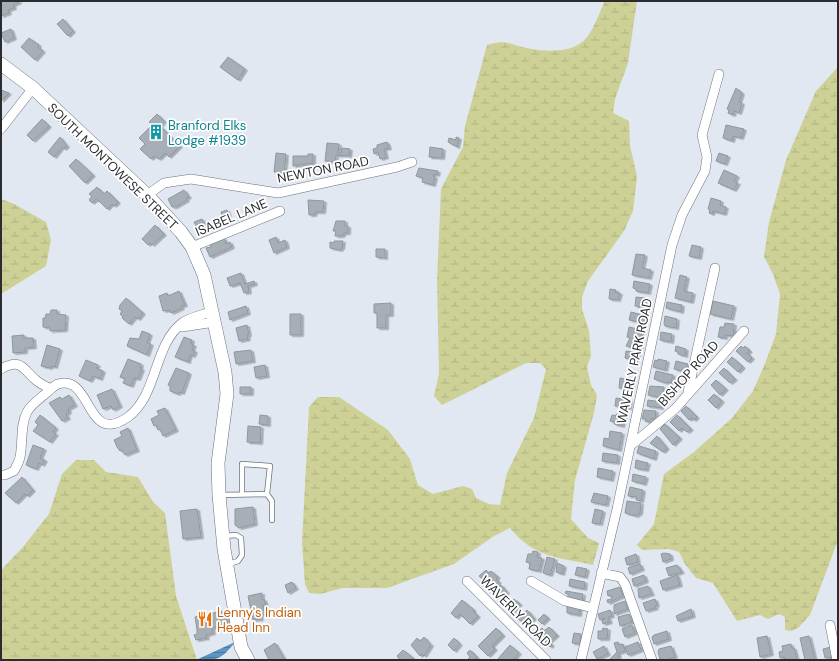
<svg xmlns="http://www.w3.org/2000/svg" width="839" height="661" viewBox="0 0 839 661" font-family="'DM Sans',sans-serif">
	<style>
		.wetland { fill: url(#wetland-marsh) }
		.water { fill: url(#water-rules) }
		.building { fill: #a6aeb6; stroke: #90979f; filter: url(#shadow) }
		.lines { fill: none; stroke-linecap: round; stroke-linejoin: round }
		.service-casing { stroke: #6b727a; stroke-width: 6 }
		.minor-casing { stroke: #6b727a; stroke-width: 10 }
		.secondary-casing { stroke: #6b727a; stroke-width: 14 }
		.service { stroke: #fff; stroke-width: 4.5 }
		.minor { stroke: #fff; stroke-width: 9 }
		.secondary { stroke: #fff; stroke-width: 13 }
		.labels { text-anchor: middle; stroke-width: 3.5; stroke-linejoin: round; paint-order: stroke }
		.culture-label { font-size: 13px; fill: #0d838f; stroke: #fff; text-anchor: start }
		.street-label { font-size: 13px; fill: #2a2c30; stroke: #fff }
		.food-label { font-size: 13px; fill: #c56008; stroke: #fff; text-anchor: start }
	</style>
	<defs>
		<pattern id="wetland-marsh" width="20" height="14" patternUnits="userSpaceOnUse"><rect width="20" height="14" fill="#cdd196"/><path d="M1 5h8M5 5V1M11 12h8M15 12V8" fill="none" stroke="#b0b482"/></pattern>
		<pattern id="water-rules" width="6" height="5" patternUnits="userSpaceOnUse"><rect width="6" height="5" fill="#5b95c1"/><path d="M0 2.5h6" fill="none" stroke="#4b7a9d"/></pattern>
		<filter id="shadow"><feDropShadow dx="2.5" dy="1.5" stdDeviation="0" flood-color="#0004"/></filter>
	</defs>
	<rect width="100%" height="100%" fill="#e1e8f1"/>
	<path class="wetland" d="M605,1H637L628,63L615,99L613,113L629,121L630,146L637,176L633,211L624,231L588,281L582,297V309L589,331L591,356L587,367L591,385L597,395L594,413L575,480L571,519L588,538L599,543L593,565C558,557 534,558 510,528L494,536L454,564L387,588H343L320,594L309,593L305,584L302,543L309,407L318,397H339L388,430L410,459L418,485L433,494L463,486L472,489L476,498L489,504L500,505L507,473L534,418L546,369L540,363H526L442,405L434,396L439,374L437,280L441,189L463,147L465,126L487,45C505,39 508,44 526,48C544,52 575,54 587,37C595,27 599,13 605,1Z
		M838,67V540L810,615L799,627L792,631L785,630V617L779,614L768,619L760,615L737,621L713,583L696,578L685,564L679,552L669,549L642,550L637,545L654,524L664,474L694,452L732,418L753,391L764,366L776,334L780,294L773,274L764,257L769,222L786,160L816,91Z
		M1,199L14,204L46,222L51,240L46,266L1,294Z
		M76,460H94L106,472L138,477L153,502L165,513L176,596L197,660H1V570L23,547L49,514L62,474Z"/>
	<path class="water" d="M235,642C221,660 218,660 196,660Z"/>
	<path class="building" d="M1,1H19V2L13,5L14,8L8,10L9,13L1,16Z
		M63,19L73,31L68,36L57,24Z
		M11,29L14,38L5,42L1,33Z
		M29,38L39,45L38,47L43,51L35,60L21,47Z
		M228,57L245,69L238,80L220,67Z
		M736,88L742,93L739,102L742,103L739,113L734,111L733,115L728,113L729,110L727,109Z
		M1,90L9,93L1,101Z
		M157,114L164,121L160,126L180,146L169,157L165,153L159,159L154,156L151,159L140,149L145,144L139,138L152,125L149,122Z
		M42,119L49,126L33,141L27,135Z
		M726,125L744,129L741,138L733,136L732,141L723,138Z
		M60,137L67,146L64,149L62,147L54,157L48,152Z
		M456,137L459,138L457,147L448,142L449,138L456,140Z
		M387,142L389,148L384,149L386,157L380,159L378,152L374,154L373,149L377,148V145Z
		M327,143L339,144L338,153H341L342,148L350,149L349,156L336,155L335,162L325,161Z
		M430,147L443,149L442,158L429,157Z
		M276,153L286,154L284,173L274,172Z
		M719,153L728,156L725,164L716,161Z
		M308,154H313V163L293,166V156H308Z
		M76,159L93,175L85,183L69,166Z
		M419,168L438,171L437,175L434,174L433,176L435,177L433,185L422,182L423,178L416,176Z
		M724,170L737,176L734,182L738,183L734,190L718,183Z
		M97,187L104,194L107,191L118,202L114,206L112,204L107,209L98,200H95L92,203L89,200L92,196L89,194Z
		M184,190L189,197L186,198L187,200L175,207H172L168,199Z
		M711,198L721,201L720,205L726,207L724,214L713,211L712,214L709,213L710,210L708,209Z
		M308,200L324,201L323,212H315L314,215H309Z
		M227,210L229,216L223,218L221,212Z
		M202,219L205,225L197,228L194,222Z
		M336,221H345V226H348V233H344L342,236H335L336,231H333Z
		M155,225L164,234L152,245L150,243L148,245L142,239Z
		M276,237L278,243L285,240L287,247L274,253L269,240Z
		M224,238L226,244L230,242L232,247L210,257L206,248L211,247L210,244Z
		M334,241H343L342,248H341L340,250L330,248V242L334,243Z
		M692,245L701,247L699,258L689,256Z
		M376,249H385V258L376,257Z
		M636,254L645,255L642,268L651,270L649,278L632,275Z
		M241,273L245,284L254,281L255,284L248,286L249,292L244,293L240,283L230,286L227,278Z
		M680,275L687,277L684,291L693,293L691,302L675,298Z
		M634,281L650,284L648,293L636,291V289L633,288Z
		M610,289L616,290L615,292L620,293L618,300L609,299Z
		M179,291L185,305L181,306L182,308L171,313L170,310L163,311L159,296L167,293L168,296Z
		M636,297L645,298L644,307L635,306Z
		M126,298L143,313L138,319L135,317L129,324L122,318L123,317L120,314L122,311L119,309L120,305Z
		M713,301L734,306L731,319L710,314Z
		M667,302L682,305L681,312L666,308Z
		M391,303V315H386V328H377V313H374V304Z
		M246,306L248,313L230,320L228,312Z
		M51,310H57V314L66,315L65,330L50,331V328L43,327V318H45L46,314H50Z
		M631,312L643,315L642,322L629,320Z
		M290,314H301V335H290Z
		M665,316L677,319L676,328L665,326L664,324Z
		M725,323L734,324L733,336L725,335V338L718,337L720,327H724Z
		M247,325L249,335H247L248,339L239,341L236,328Z
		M629,327L642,330L640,349L626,346L630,338L627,337Z
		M142,331L150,334L147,343L151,344L147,355L127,346L130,338L139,339Z
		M661,332L672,334L671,342L660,340Z
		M24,335V338H33L34,347L25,348V352L13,353L12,336Z
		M184,337L192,340L191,344L194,345L192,350L195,351L193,356L190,355L188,362L175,357Z
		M47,345L60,349L55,367L51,366L50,368L41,366Z
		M676,346L686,349L685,356L678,354V352L675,351Z
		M741,346L743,348L745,346L750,351L747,353L752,358L748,362L736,351Z
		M251,350L253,361L236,364L234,352Z
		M626,351L638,353L636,361L625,358Z
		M732,357L743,367L738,372L727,362Z
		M128,359L141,364L140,368L142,369L138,379L134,378L131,386L123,383L125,379L120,377Z
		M658,359L667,361L665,370L653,367L655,360L658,361Z
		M86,360L98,365L96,368L103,371L100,379L93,376L90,381L79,376Z
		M676,361L688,364L686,372L674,369Z
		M265,365L267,376L256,378L254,367Z
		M176,368L189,373L182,393L179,392L178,394L170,391V386L168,385Z
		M724,368L735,379L730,383L719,373Z
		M656,371L673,375L671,383L667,382L666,383L654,379Z
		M620,378L633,380L631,390L619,388Z
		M716,380L726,389L720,395L711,385Z
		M650,386L664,387L662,398L648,395Z
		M240,387H251V394H240Z
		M112,389L120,406L113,410L111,406L103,409L97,395Z
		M714,394L722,401L716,408L708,400Z
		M69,395L75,405L68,409L69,412L66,414L68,418L62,421L49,403L60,397L62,399Z
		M616,398L630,400L629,408L615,406Z
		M648,400L662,402L661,408L647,406Z
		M686,406L697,417L694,420L691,418L689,420L681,411Z
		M165,408L176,430L163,436L160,429L158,430L156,425L154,426L151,419L159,415L157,411Z
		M644,410L656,411L655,419L652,418L649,422L645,421L646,419H642Z
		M616,414L624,416L622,426L614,424L615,422L610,421L612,415L616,416Z
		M40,415L56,428L53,432L56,434L50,442L33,431L38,425L35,422Z
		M260,415L268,416V425L259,424Z
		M677,415L691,429L687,432L682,428L679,431L670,422Z
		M665,424L680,438L673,445L660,429Z
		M248,426L261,427L260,443L247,442Z
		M128,428L137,450L125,455L122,450L120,451L117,447L114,440L122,436L120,432Z
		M610,431L622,433L619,450L603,446L604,438L609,439Z
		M657,436L667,448L663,452L650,443Z
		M33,445L44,449L40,458L45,460L42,465L39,463L36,469L26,465Z
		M639,446L656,451L654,459L637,453Z
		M603,453L618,455L617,463L602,461Z
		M636,460L648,463L646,470L635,468Z
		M598,468L613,471L611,480L597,477Z
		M633,474L646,477L644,484L632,481Z
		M22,477L33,490L27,496L25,494L16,503L5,493Z
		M630,487L643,490L641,501L636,500L637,497L628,496Z
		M594,493L608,496L606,505L591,502Z
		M627,501L641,503L640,513L636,516L625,513Z
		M253,507L255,524L239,528L235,525V509Z
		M197,509L201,537L183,539L180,511Z
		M595,509L603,511L600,524L592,523Z
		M533,551L538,552L537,557L542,558L539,571L529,569L530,563L526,562L528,554H532Z
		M664,553L670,554L671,559L663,562L661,554Z
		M636,554L638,562L627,565L625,558Z
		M547,557L555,559L550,575L543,573Z
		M557,563L564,566L562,574L556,572Z
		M640,564L642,569L630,574L628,568Z
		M677,565L682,572L669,576L666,568Z
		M577,567L587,569L585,577L575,575Z
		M486,570L489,573L491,571L498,577L496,579L499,582L493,589L479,576Z
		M644,575L646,581L634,586L632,579Z
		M677,575L680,585L663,590L660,581Z
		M570,579L585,582L584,589L569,586Z
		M292,582L296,588L288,593L285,585Z
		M501,585L507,592L502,598L500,596L498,598L495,595L497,593L495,591Z
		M648,586L652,594L639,598L638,589Z
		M620,587L623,596L608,603L607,600L612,599L611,595L608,596L607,591Z
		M566,591L583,594L582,602L568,599V594L565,593Z
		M262,593V600L264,599L266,605H263L265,614L260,615L261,619L253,620L248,596Z
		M514,599L520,604L512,612L506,607Z
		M655,599L657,605L655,606L656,608L646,611L643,603Z
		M462,600L474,610L473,611L478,616L470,624L460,614L456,618L451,613Z
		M625,601L628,609L614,614V605Z
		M567,604L580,606L579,615L567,613Z
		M691,609L693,616L678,621L676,616Z
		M527,610L534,618L527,625L518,619Z
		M610,610L612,616L608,617L610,622L603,624L602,620L605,618L600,620L598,614Z
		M222,611V613L225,612L228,624L212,628L213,633L206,635L207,638L196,640L194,635L197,634V630L195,617Z
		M544,614L548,618L542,624L538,620Z
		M629,614L632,622L620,626L618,617Z
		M632,625L635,633L625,637L622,629Z
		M549,627L557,635L549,642L552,645L550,647L537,633L542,628L544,631Z
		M496,628L503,635L492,646L495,649L488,656L478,646Z
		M603,628L608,629L607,639H598V631H602Z
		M667,631L669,639L654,644L652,637L654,635Z
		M574,633L581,634L580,644L572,643Z
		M767,636L771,654L760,657L757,638Z
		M809,636L815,660H805L800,638Z
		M424,637L431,645L424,656L422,654L420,656L411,645L417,638L420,641Z
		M454,638L460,644L454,651L448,645Z
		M618,642L619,645L623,644L625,651L618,653L619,660H609L617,652L614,643Z
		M638,642L641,650L628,655L625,647Z
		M275,643L285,660H269L264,650Z
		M791,644L792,648H794L797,660H785L784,657L780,658L779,652L783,651L782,646Z
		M510,645L519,653L513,660H497Z
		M604,646L608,654L597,659L593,652Z
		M671,646L675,657L666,660L660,659L658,652L659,649Z
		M831,647L833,657L825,658L823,649Z
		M403,650L412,657L413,660H400L397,656Z
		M470,650L477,657L474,660H467L470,657L467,653Z"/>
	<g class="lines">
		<defs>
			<path id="service" d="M267,494L272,501V520
				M220,495L267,494L270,466L242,464V494
				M224,536L236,535L241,538L242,555L238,561L229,564"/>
			<path id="minor" d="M1,129L33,88
				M147,195L164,183L191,179L278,193L397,167L412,162
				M192,247L280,211
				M182,327L215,322
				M1,369C22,357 23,370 37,381C41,384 47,387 51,389
				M688,392L715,268
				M630,446L675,409L744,331
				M1,475H5L14,471C16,467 19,462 20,457C23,443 20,425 27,412C30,406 39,399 44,395C48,392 53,386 58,384C93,374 85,447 128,417C158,395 153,346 182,323C190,317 203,315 213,311
				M601,573L620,577L625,584L652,660
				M467,581L546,660
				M531,581L565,601L593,608
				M830,625L837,660
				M581,660L617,509L672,245L682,215L705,171L707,157L702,135L719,74"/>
			<path id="secondary" d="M1,64L33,88L147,195L181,232L192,247L204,275L225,372L227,394L218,463L219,495L224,549L241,647L248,660"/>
		</defs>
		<use href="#service" class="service-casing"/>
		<use href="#minor" class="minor-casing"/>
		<use href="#secondary" class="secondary-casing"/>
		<use href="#service" class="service"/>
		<use href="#minor" class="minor"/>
		<use href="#secondary" class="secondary"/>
	</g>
	<defs>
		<symbol id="building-bare" viewBox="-9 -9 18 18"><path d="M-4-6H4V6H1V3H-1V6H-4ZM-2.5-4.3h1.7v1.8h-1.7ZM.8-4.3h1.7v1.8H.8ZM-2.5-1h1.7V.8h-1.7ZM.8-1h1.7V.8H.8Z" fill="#0f9aa8" stroke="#fff" stroke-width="2.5" paint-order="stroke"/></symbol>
		<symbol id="restaurant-bare" viewBox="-9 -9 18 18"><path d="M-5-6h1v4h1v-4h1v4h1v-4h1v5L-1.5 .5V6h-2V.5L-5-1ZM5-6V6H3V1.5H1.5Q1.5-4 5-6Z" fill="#e8710a" stroke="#fff" stroke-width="2.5" paint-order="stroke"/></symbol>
	</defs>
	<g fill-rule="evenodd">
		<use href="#building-bare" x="145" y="121" width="22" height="22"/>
		<use href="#restaurant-bare" x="194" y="608" width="22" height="22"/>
	</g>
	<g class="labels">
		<g class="culture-label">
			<text x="168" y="130">Branford Elks<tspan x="168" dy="15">Lodge #1939</tspan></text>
		</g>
		<g class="street-label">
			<text transform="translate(113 166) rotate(44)" y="5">SOUTH MONTOWESE STREET</text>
			<text transform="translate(323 169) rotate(-11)" y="5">NEWTON ROAD</text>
			<text transform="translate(231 217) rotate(-23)" y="5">ISABEL LANE</text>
			<text transform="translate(634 361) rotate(-78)" y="5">WAVERLY PARK ROAD</text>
			<text transform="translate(688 373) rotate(-48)" y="5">BISHOP ROAD</text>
			<text transform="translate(516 611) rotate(45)" y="5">WAVERLY ROAD</text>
		</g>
		<g class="food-label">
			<text x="217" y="617">Lenny's Indian<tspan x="217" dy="15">Head Inn</tspan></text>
		</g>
	</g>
	<rect width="839" height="661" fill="none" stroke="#2a2c30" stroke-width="4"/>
</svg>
